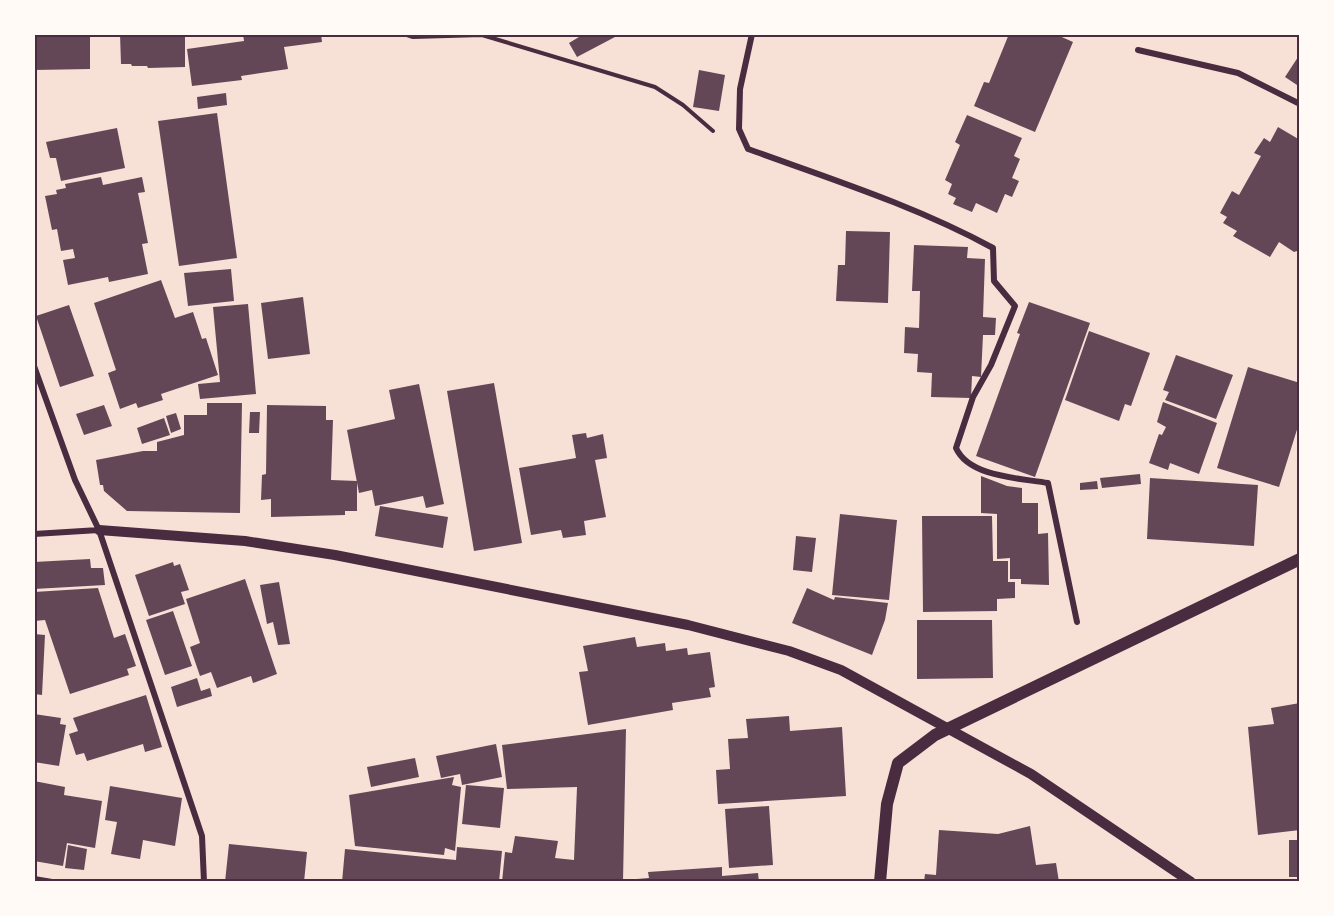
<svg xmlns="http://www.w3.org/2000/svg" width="1334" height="916" viewBox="0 0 1334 916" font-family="'Fira Sans',sans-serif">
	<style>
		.building { fill: #644757 }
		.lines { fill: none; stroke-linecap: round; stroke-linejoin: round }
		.path { stroke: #4a2c40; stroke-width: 4 }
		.minor { stroke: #4a2c40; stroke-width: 6 }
		.tertiary { stroke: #4a2c40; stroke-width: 10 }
		.secondary { stroke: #4a2c40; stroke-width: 12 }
		.neatline { fill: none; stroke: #4a2c40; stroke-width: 2 }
	</style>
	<rect width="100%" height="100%" fill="#f7e1d7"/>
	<path class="building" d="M34,34H90V69L34,70Z
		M120,34H185V67L148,68L147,66H132L131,64H121Z
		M243,34H321L322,42L284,47L288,69L241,76L242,80L192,86L187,49L244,41Z
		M584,34H614L615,37L577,57L569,43Z
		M1009,34H1055L1073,42L1035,132L974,106L984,82L989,83Z
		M1300,54V87L1285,77Z
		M699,70L725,75L719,111L693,107Z
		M226,93L227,105L198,109L197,97Z
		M217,113L237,258L179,266L158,121Z
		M967,115L1022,138L1014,156L1020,159L1012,178L1019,181L1012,197L1005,194L997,213L976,203L972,212L953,204L956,198L948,194L952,184L945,180L960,145L955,142Z
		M1278,127L1300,140V250L1294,252L1279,242L1270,257L1233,236L1237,231L1223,223L1227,217L1220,213L1232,191L1239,195L1261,156L1254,153L1264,138L1270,142Z
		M117,128L125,168L61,181L56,158H50L46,142Z
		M101,177L103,185L142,177L145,192L138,193L148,243L142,244L148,274L109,282L108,277L68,285L63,260L75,258L73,249L61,251L57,229L52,230L45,196L57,194L56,190L66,188L65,184Z
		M846,231L890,232L888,303L836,301L838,265H845Z
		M914,245L968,247L967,258L985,259L983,317L996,318L995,335H983L981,377L972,376L971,398L931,397L932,373L917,372L918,354L904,353L905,327L919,328L920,291H912Z
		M231,269L234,301L188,306L184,273Z
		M161,280L175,318L193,312L202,339L206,338L218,375L161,394L163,400L138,408L136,403L120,409L108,373L116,370L94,303Z
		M303,297L310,354L268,359L261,303Z
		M1029,302L1090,323L1035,477L976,456L1020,334L1017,333Z
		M248,304L256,394L200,399L198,384L220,382L213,307Z
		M69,305L94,376L60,387L36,316Z
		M1089,331L1150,353L1131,406L1125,404L1119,421L1065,400Z
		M1176,355L1233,375L1216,419L1165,400L1169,392L1163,390Z
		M1248,367L1300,383V420L1279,487L1217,468Z
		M494,383L522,543L474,551L447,391Z
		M419,384L444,504L426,508L423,496L375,506L372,490L359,493L347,430L395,419L389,390Z
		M1163,402L1217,423L1199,474L1170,463L1168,470L1149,463L1159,434L1162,435L1166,427L1157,422Z
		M207,403H242L240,513L127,511L104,491L103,485H100L96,460L143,451H157V442L184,435V415H207Z
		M104,405L112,426L84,435L76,414Z
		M267,405L326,406V420H333L331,480L357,481V511H345V515L271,517V499L261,500L262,475L266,474Z
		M250,412H260L259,433H249Z
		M176,413L181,429L171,433L166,416Z
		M164,418L170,435L142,444L137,428Z
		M586,433L587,438L603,434L607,458L595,460L606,517L584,521L586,535L563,538L561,530L531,535L519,468L576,458L572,435Z
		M1140,474L1141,484L1102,488L1100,478Z
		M981,476L1007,486L1022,488V503H1038V534L1048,533L1049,585L1021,584V579H1010V558L997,559V514L981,513Z
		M1150,478L1258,485L1254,546L1147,539Z
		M1097,481L1098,489L1080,490V483Z
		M380,506L448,517L443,548L375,536Z
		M840,514L897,520L889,600L832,595Z
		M922,516H992L993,561H1008V582H1015V598L997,599V611L923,612Z
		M796,536L816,538L812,572L793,570Z
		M90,559L91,568H103L105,585L34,589V562Z
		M173,562L174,566L180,564L189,590L181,592L185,604L149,616L135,575Z
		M245,579L277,674L253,683L251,676L217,688L211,672L200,676L190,647L200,643L186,599Z
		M279,582L290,644L278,645L273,622L267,624L260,585Z
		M98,588L114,638L125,634L136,666L127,669L129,675L70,694L45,620L34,621V592Z
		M807,588L834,600L835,597L888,603L885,620L872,655L792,623Z
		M173,611L192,666L165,675L146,620Z
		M917,620H992L993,678L917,679Z
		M34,634L45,635L42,695L34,694Z
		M635,637L637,647L665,643L666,651L687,648L688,655L710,652L715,687L709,688L711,697L672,703L673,710L588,725L579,672L588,671L583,646Z
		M197,678L201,691L210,688L212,696L177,707L171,687Z
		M146,695L162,747L145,752L143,744L87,761L84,753L76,755L69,734L78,731L73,718Z
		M1300,703V830L1258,835L1248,727L1274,724L1271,708Z
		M34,714L61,718L60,724L66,725L59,766L34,762Z
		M789,716L790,731L842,727L846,796L718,804L716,770L730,769L728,739L748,738L746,719Z
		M626,729L623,882H502L505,852L512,853L515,836L558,841L555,858L574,860L577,787L507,789L502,745Z
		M496,744L502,777L462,785L460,774L441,778L436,756Z
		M415,758L419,777L371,787L367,767Z
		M454,777L452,785L461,787L455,851L445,848L444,855L355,846L349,795Z
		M34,781L65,787L64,795L102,801L95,848L67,843L63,866L34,861Z
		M466,785L504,788L500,828L462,824Z
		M110,786L182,798L175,846L143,840L140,859L111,854L117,822L105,820Z
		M769,806L773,865L729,868L725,809Z
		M1030,826L1036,865L1056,863L1059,882H924L925,874L936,875L939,830L998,834Z
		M1289,840H1300V877H1289Z
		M229,844L307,852L304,882H225Z
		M68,845L87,849L84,870L65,868Z
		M457,847L502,851L499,882H342L345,849L456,860Z
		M722,867V876L758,873L759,882H624V880L649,878L648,872Z"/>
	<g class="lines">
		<path class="path" d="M404,34L413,37L482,35L655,87L683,105L713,131"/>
		<path class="minor" d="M752,34L740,89L739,129L748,149C831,179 916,206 993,248L994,281L1015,306L991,365L973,397L956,448C969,477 1019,478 1048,483L1077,622
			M1138,50L1238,73L1300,104
			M34,366L75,480L99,530L202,836L204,882
			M34,534L99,530
			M34,879L52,882"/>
		<path class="tertiary" d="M99,530L245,541L335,555L688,625L789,651L841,670L1031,774L1191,882"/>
		<path class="secondary" d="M880,882L887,804L898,763L935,735L1300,559"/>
	</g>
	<rect width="1334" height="916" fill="none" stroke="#fffaf5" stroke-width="72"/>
	<rect x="36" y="36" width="1262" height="844" class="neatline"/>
</svg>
